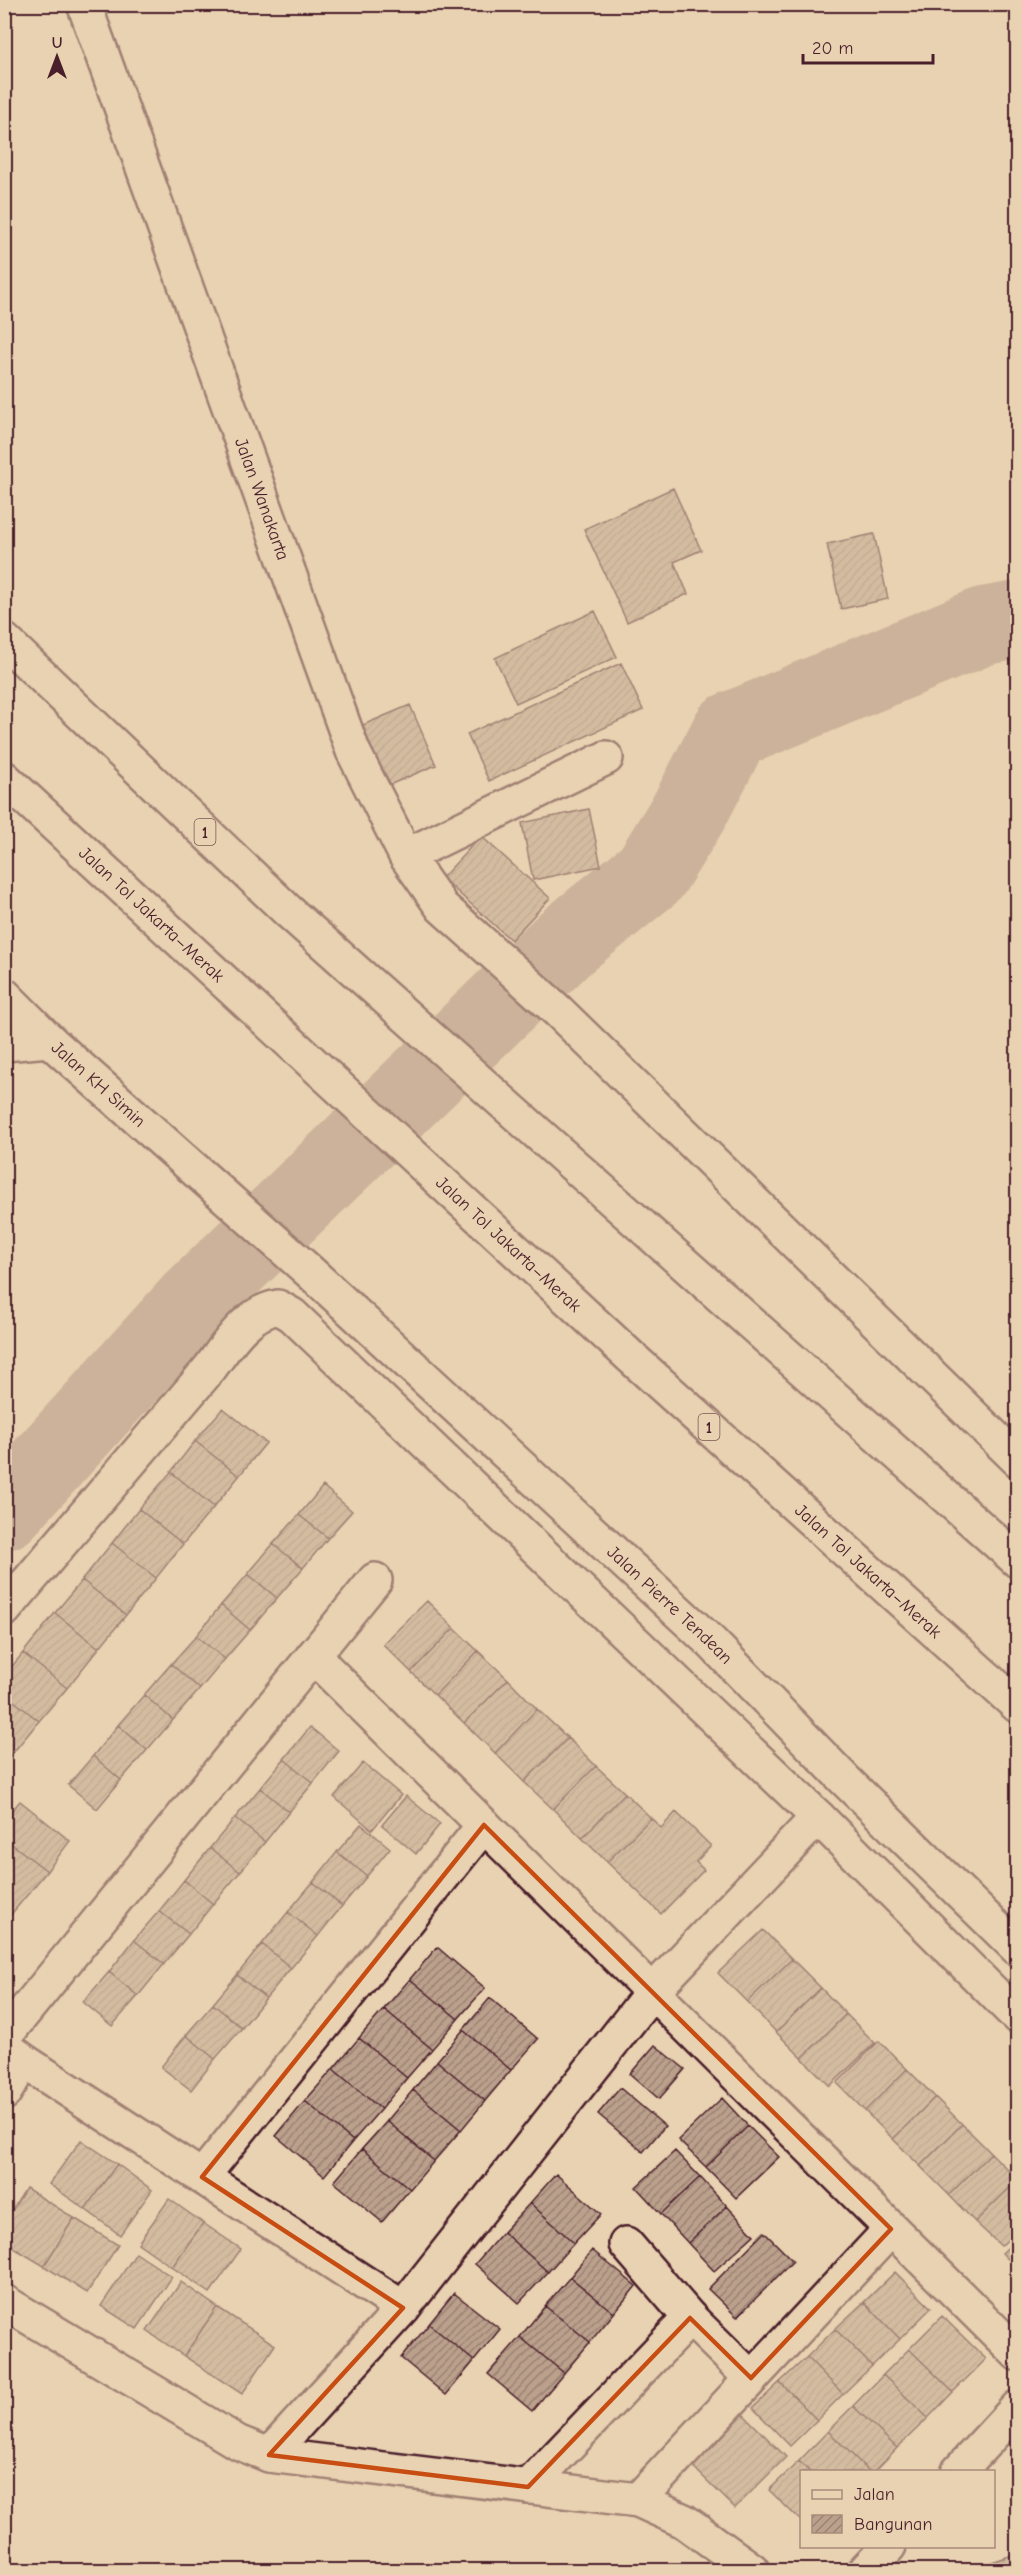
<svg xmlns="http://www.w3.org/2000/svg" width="1022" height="2575" viewBox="0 0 1022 2575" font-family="'Comic Neue',sans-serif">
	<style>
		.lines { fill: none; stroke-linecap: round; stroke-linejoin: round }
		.river { stroke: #ac8d7e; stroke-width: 78 }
		.building { fill: url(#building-hatch); stroke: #4a1f2b; stroke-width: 1.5 }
		.minor-casing { stroke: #4a1f2b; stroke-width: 38 }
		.tertiary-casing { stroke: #4a1f2b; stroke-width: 38 }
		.motorway-casing { stroke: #4a1f2b; stroke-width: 38 }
		.minor { stroke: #e8d2b1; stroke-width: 33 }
		.tertiary { stroke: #e8d2b1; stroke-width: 33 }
		.motorway { stroke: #e8d2b1; stroke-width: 33 }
		.marked { fill: none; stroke: #c84d12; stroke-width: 4.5; stroke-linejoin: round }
		.labels { text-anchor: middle; stroke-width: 4.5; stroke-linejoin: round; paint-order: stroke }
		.shield { fill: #e8d2b1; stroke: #795553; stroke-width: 1.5 }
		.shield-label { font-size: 16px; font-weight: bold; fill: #4a1f2b }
		.street-label { font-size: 18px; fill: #4a1f2b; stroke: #e8d2b1 }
	</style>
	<defs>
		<pattern id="building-hatch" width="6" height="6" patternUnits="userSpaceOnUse" patternTransform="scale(1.5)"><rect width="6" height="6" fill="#bba08c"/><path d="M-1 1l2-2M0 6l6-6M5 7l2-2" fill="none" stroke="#9a8273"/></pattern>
	</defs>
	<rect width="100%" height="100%" fill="#e8d2b1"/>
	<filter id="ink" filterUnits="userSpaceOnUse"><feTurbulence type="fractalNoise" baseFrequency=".0167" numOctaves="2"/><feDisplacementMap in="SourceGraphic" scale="12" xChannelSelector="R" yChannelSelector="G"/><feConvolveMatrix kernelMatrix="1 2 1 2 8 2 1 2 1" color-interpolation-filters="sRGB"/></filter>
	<g filter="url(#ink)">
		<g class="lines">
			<path class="river" d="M4,1511L194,1301L566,942L651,873L690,810L731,731L984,626L1018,620"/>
		</g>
		<path class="building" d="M673,488L701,550L674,562L688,594L627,622L584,529Z
			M874,534L888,599L841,609L827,544Z
			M595,611L617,657L516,703L495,658Z
			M621,663L643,710L489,781L467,734Z
			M410,705L436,765L382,788L356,728Z
			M589,809L601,866L533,880L522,823Z
			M481,836L550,898L511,940L442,878Z
			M223,1408L266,1443L239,1476L195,1441Z
			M195,1441L239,1476L214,1507L171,1472Z
			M171,1472L214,1507L183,1544L139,1509Z
			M323,1486L352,1511L328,1538L299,1515Z
			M139,1509L183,1544L156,1578L112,1543Z
			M299,1515L328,1538L303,1568L273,1544Z
			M112,1543L156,1578L126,1615L82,1580Z
			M273,1544L303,1568L277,1598L248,1574Z
			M248,1574L277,1598L250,1630L221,1605Z
			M82,1580L126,1615L99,1648L55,1613Z
			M427,1601L454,1628L411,1672L383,1644Z
			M221,1605L250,1630L225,1659L196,1636Z
			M55,1613L99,1648L67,1688L23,1653Z
			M454,1628L478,1651L435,1695L411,1672Z
			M196,1636L225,1659L200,1689L171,1664Z
			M478,1651L508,1679L464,1723L435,1695Z
			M23,1653L67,1688L39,1721L4,1693V1676Z
			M171,1664L200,1689L173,1720L144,1695Z
			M508,1679L537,1709L495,1753L464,1723Z
			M4,1693L39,1721L7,1760L4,1758Z
			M144,1695L173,1720L147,1750L118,1725Z
			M537,1709L568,1738L524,1782L495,1753Z
			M118,1725L147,1750L121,1780L93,1756Z
			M310,1727L339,1751L313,1783L284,1759Z
			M568,1738L596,1766L553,1809L524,1782Z
			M93,1756L121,1780L97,1809L68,1785Z
			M284,1759L313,1783L289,1812L260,1788Z
			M363,1763L401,1795L372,1830L334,1797Z
			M596,1766L625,1793L582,1838L553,1809Z
			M260,1788L289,1812L265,1842L235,1818Z
			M625,1793L651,1818L607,1862L582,1838Z
			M406,1796L440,1824L416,1854L382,1825Z
			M20,1801L70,1841L47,1871L4,1838V1820Z
			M676,1812L711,1846L696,1862L704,1870L661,1914L607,1862L651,1818L661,1828Z
			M235,1818L265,1842L240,1872L210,1848Z
			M361,1824L390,1848L367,1876L337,1852Z
			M4,1838L47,1871L4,1923Z
			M210,1848L240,1872L213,1904L184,1880Z
			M337,1852L367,1876L342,1906L313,1882Z
			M184,1880L213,1904L189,1934L159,1911Z
			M313,1882L342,1906L318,1936L288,1912Z
			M159,1911L189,1934L164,1964L134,1940Z
			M288,1912L318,1936L291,1968L262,1944Z
			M763,1930L792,1959L747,2002L718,1973Z
			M134,1940L164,1964L138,1996L109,1972Z
			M262,1944L291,1968L266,1998L237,1975Z
			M437,1947L485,1988L458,2019L410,1979Z
			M792,1959L821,1988L776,2032L747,2002Z
			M109,1972L138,1996L112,2026L83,2002Z
			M237,1975L266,1998L242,2028L213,2004Z
			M410,1979L458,2019L432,2049L384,2009Z
			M821,1988L846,2014L802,2058L776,2032Z
			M490,1998L538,2039L511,2070L463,2030Z
			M213,2004L242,2028L215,2059L186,2035Z
			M384,2009L432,2049L407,2078L359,2038Z
			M846,2014L875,2043L830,2086L802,2058Z
			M463,2030L511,2070L485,2101L437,2061Z
			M186,2035L215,2059L191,2090L161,2067Z
			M359,2038L407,2078L381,2109L333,2069Z
			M879,2041L907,2069L865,2111L837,2083Z
			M655,2045L685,2069L659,2099L630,2074Z
			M437,2061L485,2101L461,2130L413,2090Z
			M333,2069L381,2109L353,2141L305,2101Z
			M907,2069L935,2097L893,2139L865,2111Z
			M620,2088L665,2126L643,2152L598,2114Z
			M413,2090L461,2130L434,2161L387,2121Z
			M935,2097L962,2124L920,2166L893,2139Z
			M722,2098L748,2126L706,2167L678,2140Z
			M305,2101L353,2141L324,2176L276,2136Z
			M387,2121L434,2161L410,2189L362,2149Z
			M962,2124L991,2153L949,2195L920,2166Z
			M748,2126L779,2157L736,2198L706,2167Z
			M81,2140L117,2164L85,2209L49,2184Z
			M362,2149L410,2189L382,2222L334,2182Z
			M675,2151L700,2177L661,2214L636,2187Z
			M991,2153L1018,2180L975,2222L949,2195Z
			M117,2164L152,2190L120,2235L85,2209Z
			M556,2174L601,2214L574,2243L530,2203Z
			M700,2177L727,2206L688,2243L661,2214Z
			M1018,2180V2230L1001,2246L975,2222Z
			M26,2188L74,2218L44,2266L4,2242V2223Z
			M169,2199L203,2223L172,2267L138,2243Z
			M530,2203L574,2243L548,2272L503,2232Z
			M727,2206L754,2235L714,2271L688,2243Z
			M74,2218L118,2245L87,2293L44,2266Z
			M203,2223L241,2249L210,2293L172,2267Z
			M503,2232L548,2272L519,2303L475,2264Z
			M764,2232L793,2261L737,2317L708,2289Z
			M1018,2238V2269L1002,2253Z
			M592,2250L636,2286L614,2313L570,2277Z
			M136,2253L172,2277L137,2329L101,2306Z
			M895,2272L931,2308L900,2339L864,2302Z
			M570,2277L614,2313L590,2342L545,2306Z
			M181,2282L217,2307L184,2356L147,2331Z
			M454,2293L500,2329L474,2361L429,2324Z
			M864,2302L900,2339L872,2366L835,2329Z
			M545,2306L590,2342L564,2373L520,2337Z
			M217,2307L275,2345L242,2394L184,2356Z
			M942,2316L986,2359L953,2392L909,2349Z
			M429,2324L474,2361L446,2395L401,2358Z
			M835,2329L872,2366L843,2394L807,2357Z
			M520,2337L564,2373L532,2411L488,2374Z
			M909,2349L953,2392L928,2418L883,2375Z
			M807,2357L843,2394L817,2420L780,2382Z
			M883,2375L928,2418L897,2448L853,2406Z
			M780,2382L817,2420L790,2446L753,2408Z
			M853,2406L897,2448L874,2472H870L828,2431Z
			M737,2408L786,2457L735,2508L685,2459Z
			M828,2431L870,2472H810L799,2461Z
			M799,2461L810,2472H802V2522L769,2490Z
			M1018,2553V2570H981L980,2566Z"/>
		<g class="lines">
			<defs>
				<g id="minor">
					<path id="s1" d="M84,4L353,751L406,856L442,907L558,1011L1018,1460"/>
					<path d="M406,856L606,758"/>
					<path d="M4,1044L49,1040"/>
					<path d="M4,1610L210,1368C228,1344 246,1313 278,1307L292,1315L818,1817"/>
					<path d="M313,1656L1018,2354"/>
					<path d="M4,2037L375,1580"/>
					<path d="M4,2046L24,2061L403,2308"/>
					<path d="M4,2093L24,2061"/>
					<path d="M202,2177L484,1825"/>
					<path d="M626,2244L690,2318"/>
					<path d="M4,2302L237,2442L269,2455L638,2500L684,2521L752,2570"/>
					<path d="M269,2455L403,2308L652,1992L818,1817L1018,2017"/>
					<path d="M958,2472L1018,2407"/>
					<path d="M528,2487L690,2318L751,2378"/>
					<path d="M638,2500L891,2229"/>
					<path d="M866,2570L889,2546"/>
				</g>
				<g id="tertiary">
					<path id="s2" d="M4,995L49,1040L310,1272L712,1643L845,1780L1018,1949"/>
				</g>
				<g id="motorway">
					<path d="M4,640L288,911L1018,1561"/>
					<path id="s3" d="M4,778L632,1358L1018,1706"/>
				</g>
			</defs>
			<use href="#minor" class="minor-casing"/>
			<use href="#tertiary" class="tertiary-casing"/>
			<use href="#motorway" class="motorway-casing"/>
			<use href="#minor" class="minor"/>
			<use href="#tertiary" class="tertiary"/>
			<use href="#motorway" class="motorway"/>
		</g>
	</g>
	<path d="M0 0H1022V2575H0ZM484,1825L891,2229L751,2378L690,2318L528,2487L269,2455L403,2308L202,2177Z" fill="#e8d2b1" fill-opacity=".55" fill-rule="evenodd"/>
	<path class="marked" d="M484,1825L891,2229L751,2378L690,2318L528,2487L269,2455L403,2308L202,2177Z"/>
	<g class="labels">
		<g class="shield">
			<rect x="194.5" y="819" width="21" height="26" rx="4.5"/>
			<rect x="698.5" y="1414" width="21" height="26" rx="4.5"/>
		</g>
		<g class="shield-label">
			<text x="205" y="838">1</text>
			<text x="709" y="1433">1</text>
		</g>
		<g class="street-label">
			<text dy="6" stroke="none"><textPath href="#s1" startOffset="526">Jalan Wanakarta</textPath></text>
			<text dy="6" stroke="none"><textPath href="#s3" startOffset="201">Jalan Tol Jakarta–Merak</textPath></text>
			<text dy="6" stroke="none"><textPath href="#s2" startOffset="130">Jalan KH Simin</textPath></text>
			<text dy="6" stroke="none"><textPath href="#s3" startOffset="687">Jalan Tol Jakarta–Merak</textPath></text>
			<text dy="6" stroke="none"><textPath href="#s3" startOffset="1173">Jalan Tol Jakarta–Merak</textPath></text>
			<text dy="6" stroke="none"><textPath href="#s2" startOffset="903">Jalan Pierre Tendean</textPath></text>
		</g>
	</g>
	<rect width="1022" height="2575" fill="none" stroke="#e8d2b1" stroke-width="24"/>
	<rect x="12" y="12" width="998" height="2551" fill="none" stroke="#4a1f2b" stroke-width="2" filter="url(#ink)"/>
	<rect x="800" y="2470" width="195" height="78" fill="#e8d2b1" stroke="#a98a7b" stroke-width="1.5"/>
	<rect x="812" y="2490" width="30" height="9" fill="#e8d2b1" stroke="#a98a7b" stroke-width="1.5"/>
	<text x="854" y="2500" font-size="18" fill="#4a1f2b">Jalan</text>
	<rect x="812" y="2515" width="30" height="18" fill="url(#building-hatch)" stroke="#a98a7b" stroke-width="1.5"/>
	<text x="854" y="2530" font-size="18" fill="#4a1f2b">Bangunan</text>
	<g transform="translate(57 57)" stroke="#e8d2b1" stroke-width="4.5" paint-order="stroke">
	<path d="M0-4.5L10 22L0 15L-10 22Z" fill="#4a1f2b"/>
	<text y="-9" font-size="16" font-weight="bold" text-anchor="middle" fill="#4a1f2b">U</text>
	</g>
	<path d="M803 54v9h130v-9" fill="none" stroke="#4a1f2b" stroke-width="3"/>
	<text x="812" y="54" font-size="18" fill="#4a1f2b" stroke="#e8d2b1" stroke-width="4.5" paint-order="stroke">20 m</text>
</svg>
